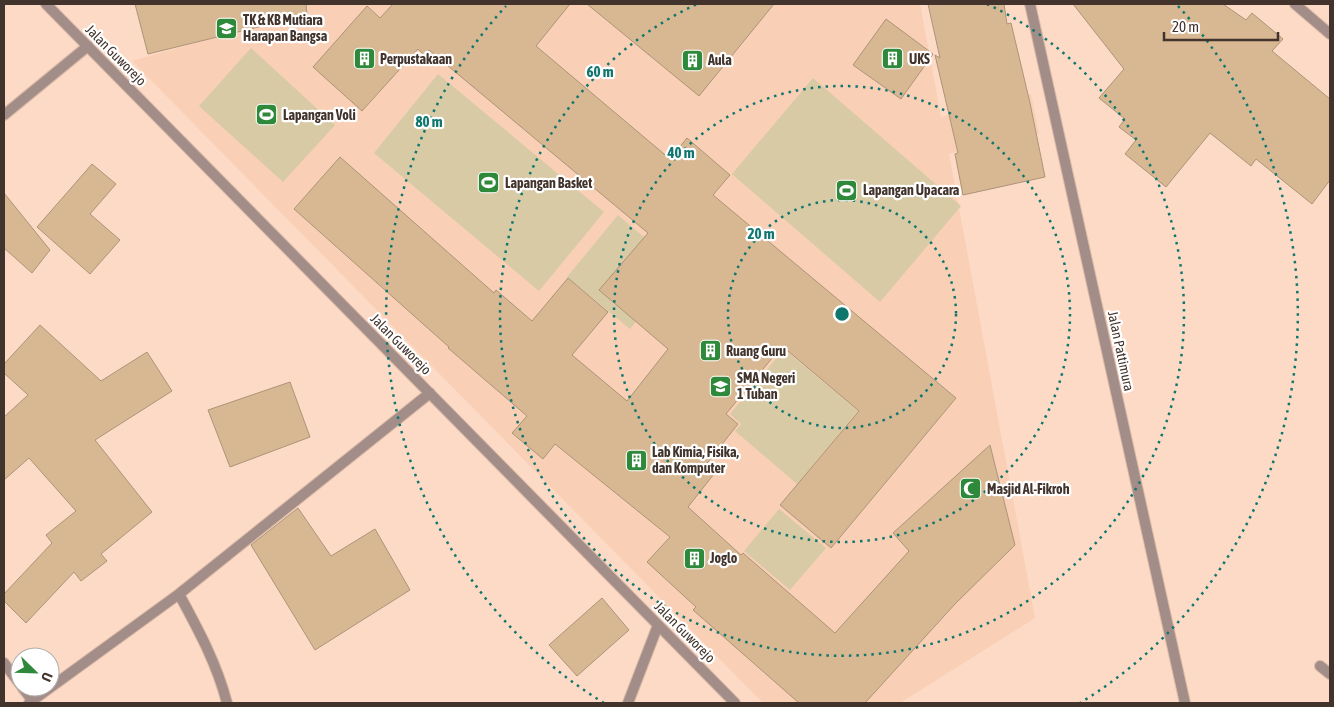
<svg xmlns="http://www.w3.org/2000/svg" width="1334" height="707" viewBox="0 0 1334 707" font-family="'Asap Condensed',sans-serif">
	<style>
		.built { fill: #f9cfb6 }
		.green { fill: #d8caa5 }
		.building { fill: #d8b893; stroke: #ac9478 }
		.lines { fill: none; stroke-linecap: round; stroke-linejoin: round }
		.service-casing { stroke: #d8b9a6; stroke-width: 12 }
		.minor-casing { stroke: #d8b9a6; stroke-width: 12 }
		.tertiary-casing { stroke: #d8b9a6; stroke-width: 12 }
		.service { stroke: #a38d88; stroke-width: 10 }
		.minor { stroke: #a38d88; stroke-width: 10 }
		.tertiary { stroke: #a38d88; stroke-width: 10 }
		.ring { fill: none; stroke: #0f766e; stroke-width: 2.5; stroke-dasharray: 2.5 5 }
		.labels { text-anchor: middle; stroke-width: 4.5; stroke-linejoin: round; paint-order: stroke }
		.poi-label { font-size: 14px; font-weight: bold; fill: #42342c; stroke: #fff; text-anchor: start }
		.street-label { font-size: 14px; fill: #42342c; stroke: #fff }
		.centre { fill: #0f766e; stroke: #fff; stroke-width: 2.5 }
		.ring-label { font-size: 15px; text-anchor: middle; font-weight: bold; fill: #0f766e; stroke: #fff; stroke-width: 4.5; stroke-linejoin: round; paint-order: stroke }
	</style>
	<rect width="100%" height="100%" fill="#fddac5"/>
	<path class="built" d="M190,4H920L941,117L1031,94L1039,133L949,154L1035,618L900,703H763L132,61L199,42Z"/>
	<path class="green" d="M251,48L335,125L283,182L199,106Z
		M438,74L604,212L539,291L374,153Z
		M813,78L961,206L880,302L732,174Z
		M618,215L680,268L630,329L567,277Z
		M784,349L858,411L797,484L735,431L741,424L730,414Z
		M779,509L826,548L790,590L744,551Z"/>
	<path class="building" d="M135,4H306L307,15L148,54Z
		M393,4H570L536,46L670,159L687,138L730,175L713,195L956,398L831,548L780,505L859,411L782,346L726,414L738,424L704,467L714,474L688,507L741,555L743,553L835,633L909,551L893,533L990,445L1015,545L955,604L865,703H799L693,610L696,607L647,562L670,537L555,444L543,459L512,433L527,416L448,348L449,347L294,209L340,157L494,293L496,290L532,321L568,278L608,312L572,355L627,401L668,349L599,290L648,233L429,50L424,55L418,49L362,111L313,67L367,6L380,18Z
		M587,4H774L699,96Z
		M928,4H1004L1007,24L1011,23L1030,103L1045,177L963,195L955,154L958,153L935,55L940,58Z
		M1073,4H1223L1246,20L1252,13L1283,39L1272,51L1330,99V180L1312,204L1256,159L1251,166L1210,133L1166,187L1125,154L1136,140L1119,127L1125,119L1099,98L1124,69Z
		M886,19L933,54L901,99L853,65Z
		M92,164L116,184L90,214L120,240L90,274L37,227Z
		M4,193L50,250L32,273L4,248Z
		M40,325L101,381L147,352L172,391L95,440L152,512L101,554L107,561L81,581L74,572L26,623L4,601V594L52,543L46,535L76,511L29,458L4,480V417L28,395L4,373V364Z
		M290,382L310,437L230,467L208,410Z
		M298,508L331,556L375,529L410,590L315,650L251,545Z
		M602,598L629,630L577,676L549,645Z"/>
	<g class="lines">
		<defs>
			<path id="service" d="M1320,666L1330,674"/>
			<path id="minor" d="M46,4L735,703
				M4,115L88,46
				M179,594C198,629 217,664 227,703
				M4,663L20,684
				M22,687L32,700
				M29,703L179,594L430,393
				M628,703L658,625"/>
			<path id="tertiary" d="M1030,4L1185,703
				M1295,4L1330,34"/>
		</defs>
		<use href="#service" class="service-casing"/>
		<use href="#minor" class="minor-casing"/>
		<use href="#tertiary" class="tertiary-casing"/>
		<use href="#service" class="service"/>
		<use href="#minor" class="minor"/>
		<use href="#tertiary" class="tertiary"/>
	</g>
	<g class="ring">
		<circle cx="842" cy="314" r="114"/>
		<circle cx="842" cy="314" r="228"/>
		<path d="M987 4A342 342 0 1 1 697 4"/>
		<path d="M604 703A456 456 0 0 1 506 6M1178 6A456 456 0 0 1 1080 703"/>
	</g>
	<defs>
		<symbol id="school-square" viewBox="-11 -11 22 22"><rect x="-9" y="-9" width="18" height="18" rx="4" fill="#2e893a" stroke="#fff"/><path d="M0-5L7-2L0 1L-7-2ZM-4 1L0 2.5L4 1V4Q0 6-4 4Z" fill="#fff"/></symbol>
		<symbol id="building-square" viewBox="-11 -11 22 22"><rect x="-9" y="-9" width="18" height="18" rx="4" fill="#2e893a" stroke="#fff"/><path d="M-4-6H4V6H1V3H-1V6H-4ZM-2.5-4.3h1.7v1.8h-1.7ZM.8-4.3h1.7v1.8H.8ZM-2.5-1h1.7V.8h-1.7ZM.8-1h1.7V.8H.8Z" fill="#fff"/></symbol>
		<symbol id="stadium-square" viewBox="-11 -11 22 22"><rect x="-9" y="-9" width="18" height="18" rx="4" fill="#2e893a" stroke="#fff"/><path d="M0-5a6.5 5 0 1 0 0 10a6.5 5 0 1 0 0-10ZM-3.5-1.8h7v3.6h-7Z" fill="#fff"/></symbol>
		<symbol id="mosque-square" viewBox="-11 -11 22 22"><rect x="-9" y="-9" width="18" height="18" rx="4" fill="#2e893a" stroke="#fff"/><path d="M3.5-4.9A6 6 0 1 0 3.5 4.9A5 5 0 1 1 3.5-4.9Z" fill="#fff"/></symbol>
	</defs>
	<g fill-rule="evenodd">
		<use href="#school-square" x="214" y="16" width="25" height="25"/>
		<use href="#building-square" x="352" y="46" width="25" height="25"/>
		<use href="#building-square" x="880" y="46" width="25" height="25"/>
		<use href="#building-square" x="680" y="48" width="25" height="25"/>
		<use href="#stadium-square" x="254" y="102" width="25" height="25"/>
		<use href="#stadium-square" x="476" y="170" width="25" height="25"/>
		<use href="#stadium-square" x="834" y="178" width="25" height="25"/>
		<use href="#building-square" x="698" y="338" width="25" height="25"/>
		<use href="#school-square" x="708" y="374" width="25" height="25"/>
		<use href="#building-square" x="624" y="448" width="25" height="25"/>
		<use href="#mosque-square" x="958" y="476" width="25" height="25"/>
		<use href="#building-square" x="682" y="546" width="25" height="25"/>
	</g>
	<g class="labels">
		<g class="poi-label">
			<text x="243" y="25">TK &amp; KB Mutiara<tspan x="243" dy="16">Harapan Bangsa</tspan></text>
			<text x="380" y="64">Perpustakaan</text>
			<text x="909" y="64">UKS</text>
			<text x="708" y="65">Aula</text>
			<text x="283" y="120">Lapangan Voli</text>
			<text x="505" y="188">Lapangan Basket</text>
			<text x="863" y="195">Lapangan Upacara</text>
			<text x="726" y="356">Ruang Guru</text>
			<text x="737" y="383">SMA Negeri<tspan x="737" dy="16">1 Tuban</tspan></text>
			<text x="652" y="457">Lab Kimia, Fisika,<tspan x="652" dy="16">dan Komputer</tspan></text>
			<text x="987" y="494">Masjid Al-Fikroh</text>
			<text x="710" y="563">Joglo</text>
		</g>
		<g class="street-label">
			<text transform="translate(116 55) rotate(45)" y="5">Jalan Guworejo</text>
			<text transform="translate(401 344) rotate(45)" y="5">Jalan Guworejo</text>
			<text transform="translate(1121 351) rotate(78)" y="5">Jalan Pattimura</text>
			<text transform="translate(685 632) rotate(45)" y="5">Jalan Guworejo</text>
		</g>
	</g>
	<circle cx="842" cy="314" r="8" class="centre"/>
	<g class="ring-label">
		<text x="600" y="77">60 m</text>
		<text x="429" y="127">80 m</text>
		<text x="681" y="158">40 m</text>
		<text x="761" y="239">20 m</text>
	</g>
	<rect width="1334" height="707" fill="none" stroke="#42342c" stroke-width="10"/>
	<g transform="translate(35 672) rotate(113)"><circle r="24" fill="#ffffff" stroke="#b3aeab"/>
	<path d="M0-4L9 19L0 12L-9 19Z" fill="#2e893a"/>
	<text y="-8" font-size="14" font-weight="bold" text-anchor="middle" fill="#42342c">U</text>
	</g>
	<path d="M1164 32v8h114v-8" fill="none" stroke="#42342c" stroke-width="2.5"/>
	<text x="1172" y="32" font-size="15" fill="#42342c" stroke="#ffffff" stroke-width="4" paint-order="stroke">20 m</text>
</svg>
